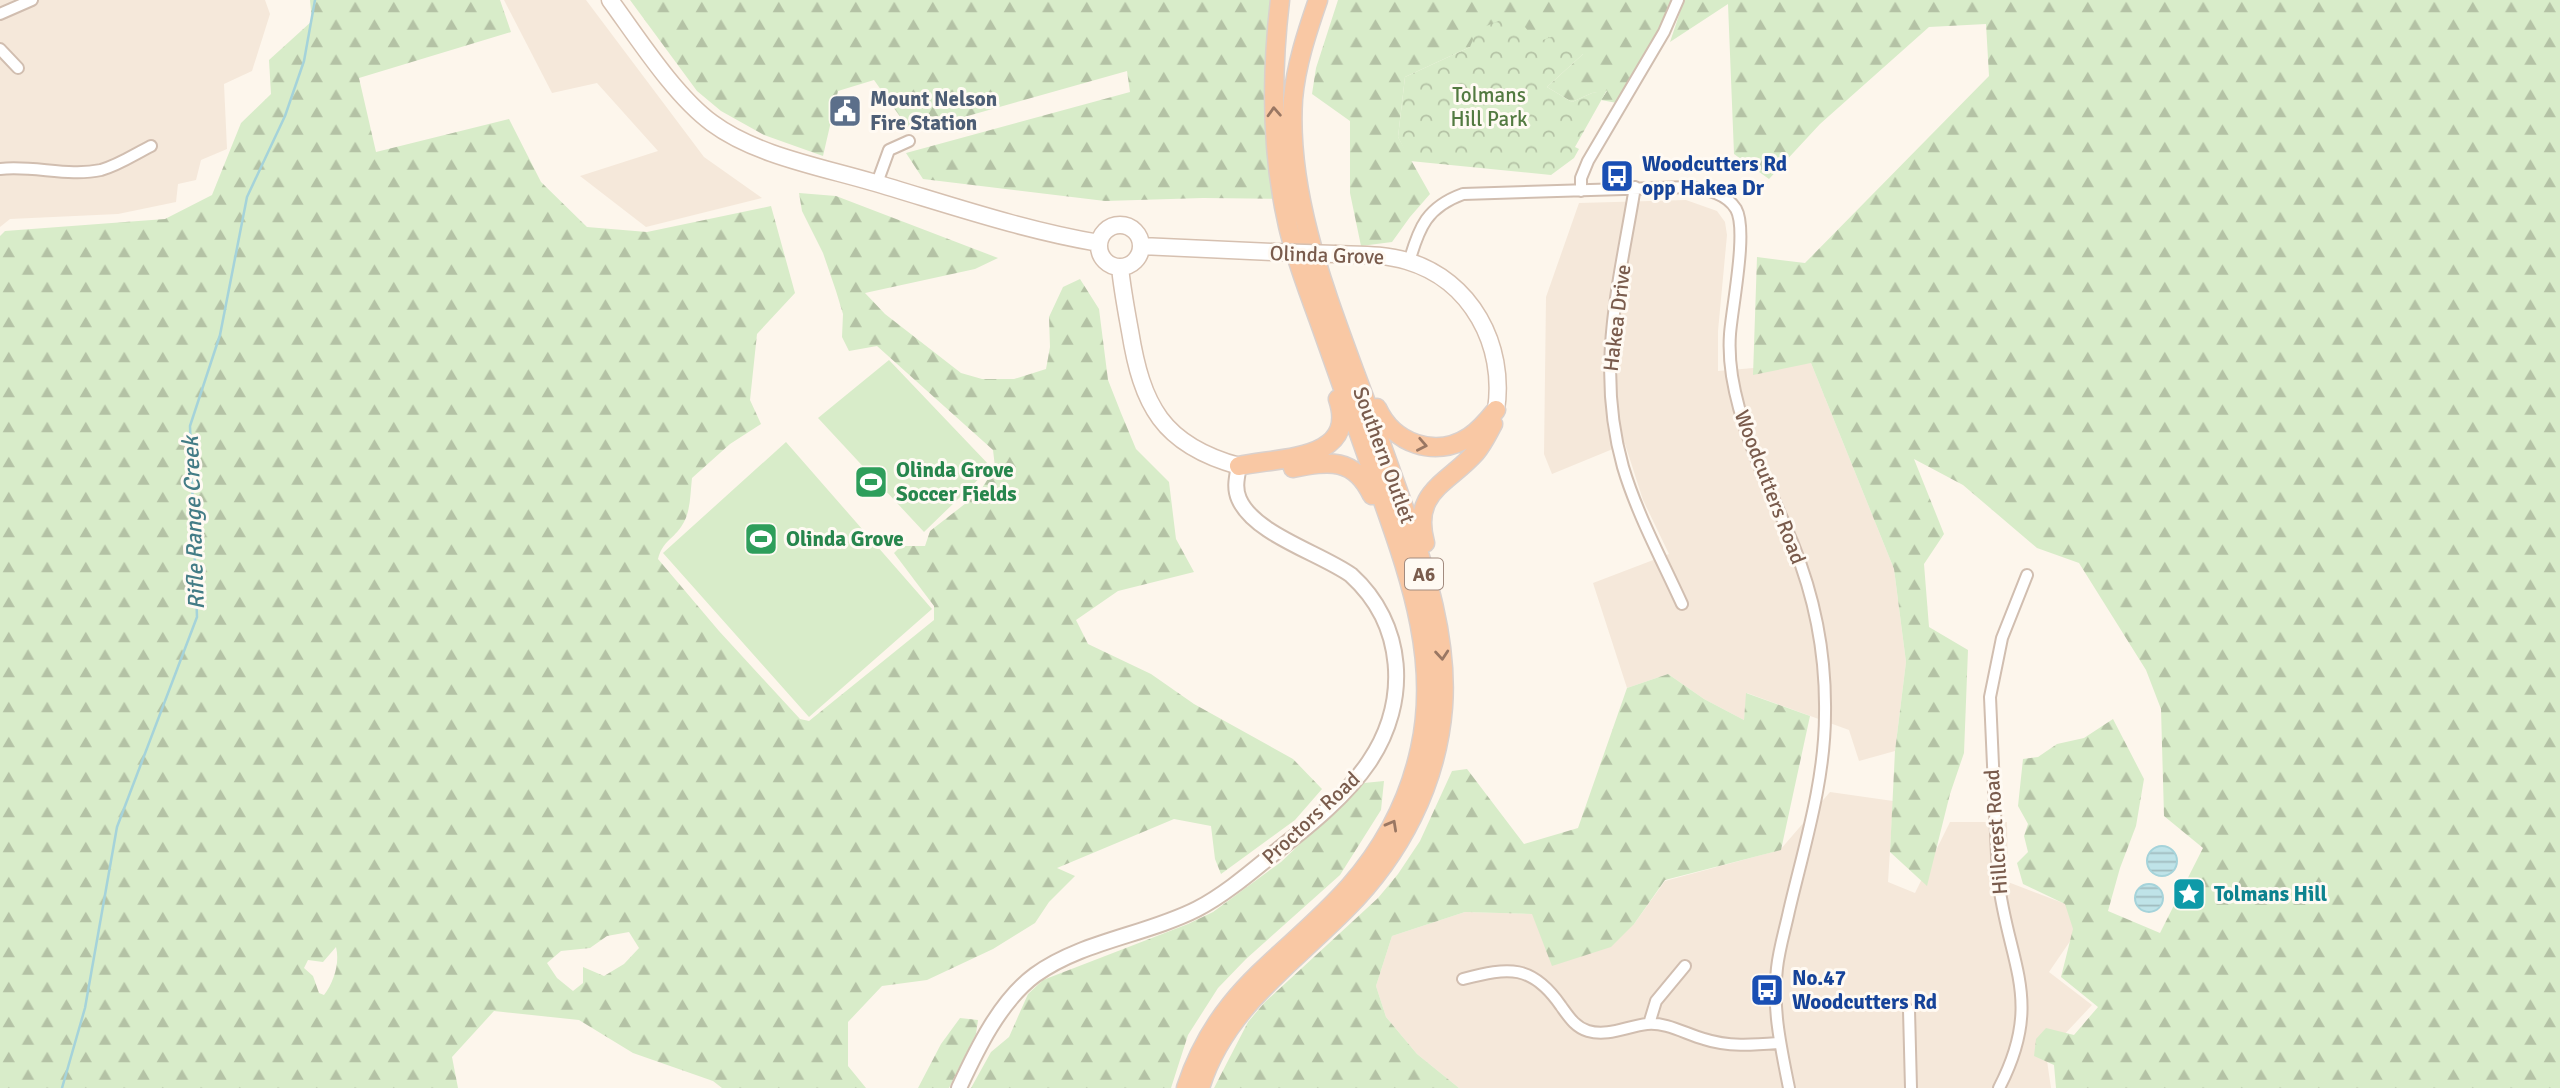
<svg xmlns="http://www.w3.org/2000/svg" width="2560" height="1088" viewBox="0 0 2560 1088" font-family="Signika,sans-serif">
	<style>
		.residential { fill: #f5e8da }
		.forest { fill: url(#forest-firs); fill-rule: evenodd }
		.park { fill: url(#park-crowns) }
		.pitch { fill: #d8ecc9 }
		.water { fill: url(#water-rules); stroke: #a5d3da; stroke-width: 2 }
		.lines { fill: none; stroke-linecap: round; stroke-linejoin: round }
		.stream { stroke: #a5d3da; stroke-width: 2.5 }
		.minor-casing { stroke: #d1beb0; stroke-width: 14 }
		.tertiary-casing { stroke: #d1beb0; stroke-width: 18 }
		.secondary-casing { stroke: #d6c0b0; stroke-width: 19 }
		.trunk-casing { stroke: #dad1cd; stroke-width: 21 }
		.minor { stroke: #fff; stroke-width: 10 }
		.tertiary { stroke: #fff; stroke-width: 14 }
		.secondary { stroke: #fff; stroke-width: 16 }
		.trunk { stroke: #f9c8a4; stroke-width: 18 }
		.secondary-bridge-casing { stroke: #d6c0b0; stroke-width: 19; stroke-linecap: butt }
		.secondary-bridge { stroke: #fff; stroke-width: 16 }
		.oneway { stroke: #9a7763 }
		.labels { text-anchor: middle; stroke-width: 6; stroke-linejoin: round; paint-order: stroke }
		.shield { fill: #fffaf3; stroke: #a28b7f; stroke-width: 2 }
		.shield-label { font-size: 19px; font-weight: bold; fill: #7a5c4d }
		.park-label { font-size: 21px; fill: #537a41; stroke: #fffaf3 }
		.service-label { font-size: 21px; font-weight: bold; fill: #4e5e75; stroke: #fffaf3; text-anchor: start }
		.transit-label { font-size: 21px; font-weight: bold; fill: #164399; stroke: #fffaf3; text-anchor: start }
		.street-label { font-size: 21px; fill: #7a5c4d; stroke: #fffaf3 }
		.leisure-label { font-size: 21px; font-weight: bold; fill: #27864d; stroke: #fffaf3; text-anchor: start }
		.culture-label { font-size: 21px; font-weight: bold; fill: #0d838f; stroke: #fffaf3; text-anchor: start }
		.water-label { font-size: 23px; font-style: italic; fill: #437c86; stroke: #fffaf3 }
	</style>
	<defs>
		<pattern id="forest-firs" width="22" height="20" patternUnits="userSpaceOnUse" patternTransform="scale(1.75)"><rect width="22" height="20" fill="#d8ecc9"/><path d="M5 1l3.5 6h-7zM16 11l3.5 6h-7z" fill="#b4c2a5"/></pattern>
		<pattern id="park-crowns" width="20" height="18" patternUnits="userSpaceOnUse" patternTransform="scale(1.75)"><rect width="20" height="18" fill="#d8ecc9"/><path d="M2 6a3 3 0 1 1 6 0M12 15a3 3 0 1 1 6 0" fill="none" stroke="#b4c2a5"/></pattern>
		<pattern id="water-rules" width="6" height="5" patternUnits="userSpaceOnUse" patternTransform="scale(1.75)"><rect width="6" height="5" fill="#bfe3e8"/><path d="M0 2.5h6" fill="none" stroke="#a0bbbe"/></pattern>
	</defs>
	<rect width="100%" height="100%" fill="#fdf6ec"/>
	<path class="residential" d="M0,0H265L270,14L252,71L224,84L227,149L201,160L196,180L178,184L176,202L118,214L10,219L0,227Z
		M504,0H586L704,157L762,198L646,227L580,176L658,151L597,83L552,93Z
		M1686,200L1717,211L1725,222L1727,235L1718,331V371L1811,363L1894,569L1906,662L1895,751L1859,761L1849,730L1747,693L1744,720L1704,699L1668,674L1627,688L1593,583L1669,554L1643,500L1625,444L1552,474L1544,454L1546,297L1579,203Z
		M1830,792L1893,801L1888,882L1915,893L1950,822H2007L2008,882L2071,906L2077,931L2049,972L2092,1005L2046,1054L2051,1088H1459L1417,1054L1386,1017L1376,986L1392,936L1465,912L1532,914L1634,924L1665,881L1780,850Z"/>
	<path class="forest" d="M310,0H500L511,32L359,78L376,152L509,119L541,182L587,227L647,232L771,206L795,293L757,334L750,400L761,424L730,444L692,478C690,495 691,513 681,527C671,541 663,541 658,559L719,631L800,719L809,721L934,620V606L894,553L901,546H925L930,531L979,493L995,467L993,450L877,346L849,351L842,337L843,314L836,291L823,253L802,211L799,193L836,196L998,258L975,269L865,293L885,314L961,373L982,379H1014L1046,369L1050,347L1049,317L1063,287L1080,279L1099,309L1108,380L1121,413L1136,449L1169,482L1176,539L1194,572L1118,591L1076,620L1088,644L1151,674L1194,704L1293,759L1322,789L1295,820L1221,874L1215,859L1211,826L1174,819L1057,868L1075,876L1049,902L1035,923L993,949L927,980L882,986L848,1022V1066L866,1088H722L713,1081L633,1053L579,1020L494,1011L452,1057L458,1088H0V236L5,231L165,219L212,195L241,123L271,94L269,60L312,21ZM629,932L639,948L624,964L604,976L583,967V983L573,991L557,978L547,963L561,951L590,948L607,936ZM336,947C340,963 334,982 324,995L319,993L313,976L304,968L308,960L323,962Z
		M630,0H1280L1283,199L1203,198L1105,201L923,179L906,153L1130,92L1127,71L911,132L874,80L838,91L823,156L764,135L721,111L697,91Z
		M1338,0H1678L1617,103L1601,100L1607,91L1592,93L1572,102L1547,87L1583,54L1470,47L1405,77L1398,137L1430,194L1410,217L1392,242L1361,246L1350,193V121L1312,94L1316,68Z
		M1684,0H2560V1088H2056L2054,1065L2034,1056L2036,1039L2046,1028L2074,1035L2098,1007L2061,977L2073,929L2065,904L2023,884L2017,863L2028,852L2024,836L2028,824L2018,806L2023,759L2038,757L2057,744L2084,738L2113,719L2144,779L2136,826L2120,868L2108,911L2160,933L2203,848L2164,816L2161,709L2146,670L2079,563L2037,548L1963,485L1914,459L1944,534L1924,564L1929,627L1968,650L1964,753L1950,794L1927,886L1890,852L1895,751L1906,662L1894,569L1811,363L1753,375L1757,257L1805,263L1989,76L1986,24L1929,27L1820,124L1769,179L1734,154L1728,4L1670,42Z
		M1668,674L1704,699L1744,720L1746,693L1810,716L1781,850L1665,880L1634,924L1611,947L1552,966L1532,914L1465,912L1392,936L1376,986L1386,1017L1417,1054L1459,1088H1214L1248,1022L1265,1002L1378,898L1398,874L1420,841L1452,771L1467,769L1524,844L1578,828L1627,688Z
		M1384,781L1381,810L1340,875L1246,959L1218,988L1188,1035L1171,1088H971L991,1052L1009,1037L1028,994L1043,980L1188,924L1213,912L1281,862L1364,783Z
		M960,1018L978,1020L976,1034L949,1088H918L941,1044Z"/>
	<path class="park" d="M1515,14L1532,36L1521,48L1559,34L1573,38L1583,54L1547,87L1572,102L1592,93L1607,90L1575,147L1579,149L1574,158L1551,175L1410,161L1398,137L1405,77L1470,47L1477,30Z"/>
	<path class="pitch" d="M889,360L991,467L924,532L818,418Z
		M786,442L932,609L809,717L663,553Z"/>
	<path class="water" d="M2147 861a15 15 0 1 1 30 0a15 15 0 1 1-30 0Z
		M2135 898a14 14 0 1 1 28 0a14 14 0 1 1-28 0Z"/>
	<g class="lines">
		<path class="stream" d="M62,1088L85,1008L117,827L197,617L190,426L220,335L247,197L285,116L304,61L315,0"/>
		<defs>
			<path id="minor" d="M0,14L32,0
				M0,49L18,68
				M0,169C33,165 68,177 101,170C119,165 135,154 151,146
				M877,183L889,150L909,141
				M1635,187C1619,285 1595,368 1623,467C1637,514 1662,560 1682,604
				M1581,191V178L1588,161L1664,32L1678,0
				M1409,262C1419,227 1427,207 1463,194L1690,187C1707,190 1726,193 1736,209C1748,230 1732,307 1730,334C1729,348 1730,363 1732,376C1742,437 1770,488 1793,544C1815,598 1826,656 1825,714C1825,781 1804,847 1789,911C1785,930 1779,949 1777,968C1772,1009 1781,1048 1789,1088
				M1463,979C1509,967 1532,964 1561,1006C1569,1017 1575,1027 1588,1031C1608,1037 1628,1026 1647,1024C1666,1022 1686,1034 1704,1039C1728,1047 1753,1045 1779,1043
				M1909,1010L1911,1088
				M1649,1024L1656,1001L1685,966
				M1999,1088C2045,1000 2008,964 1998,878L1990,697L2002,638L2027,575"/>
			<path id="tertiary" d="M959,1088C977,1049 1000,1001 1035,975C1082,941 1146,935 1197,909C1226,894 1252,871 1278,850C1310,825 1346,796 1369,762C1410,701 1405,624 1351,575C1320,553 1254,534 1239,499C1234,488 1237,477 1239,466"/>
			<path id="secondary" d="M610,0C638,38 674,95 712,123C755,155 821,167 872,182C947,204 1022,230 1099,243
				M1099 246a21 21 0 1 1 42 0a21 21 0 1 1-42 0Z
				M1141,246L1273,252
				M1336,254C1360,255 1384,254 1407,261C1471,280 1506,345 1496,410
				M1120,267C1122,288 1126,309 1130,331C1142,405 1162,445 1239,466"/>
			<path id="trunk" d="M1377,408C1393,443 1435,459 1469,437C1480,430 1488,420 1496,410
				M1239,466C1277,457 1359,462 1338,399
				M1293,468C1329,461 1354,457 1372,495
				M1425,543C1411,491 1448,484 1476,452C1483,444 1488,433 1493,424
				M1186,1088C1219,987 1285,959 1350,886C1384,847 1409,800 1420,749C1439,664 1412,583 1384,504C1363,445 1342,387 1322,329C1310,295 1296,261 1288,226C1271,152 1271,76 1280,0
				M1200,1088C1224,1009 1291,965 1346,909C1400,855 1437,784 1443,707C1448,639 1426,572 1404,508C1388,463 1372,418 1355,373C1323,286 1287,192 1293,99C1296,65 1307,32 1318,0"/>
		</defs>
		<use href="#minor" class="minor-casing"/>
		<use href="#tertiary" class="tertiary-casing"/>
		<use href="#secondary" class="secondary-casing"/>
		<use href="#trunk" class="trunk-casing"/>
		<use href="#minor" class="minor"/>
		<use href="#tertiary" class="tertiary"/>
		<use href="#secondary" class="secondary"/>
		<use href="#trunk" class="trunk"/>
		<defs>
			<path id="secondary-bridge" d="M1273,252L1336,254"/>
		</defs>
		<use href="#secondary-bridge" class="secondary-bridge-casing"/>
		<use href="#secondary-bridge" class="secondary-bridge"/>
	</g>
	<defs><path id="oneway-chevron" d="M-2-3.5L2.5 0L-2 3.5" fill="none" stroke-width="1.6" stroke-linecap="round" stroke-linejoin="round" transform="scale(1.75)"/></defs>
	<g class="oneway">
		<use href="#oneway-chevron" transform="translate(1274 112) rotate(-93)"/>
		<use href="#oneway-chevron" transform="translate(1422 445) rotate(11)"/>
		<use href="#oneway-chevron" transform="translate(1442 655) rotate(85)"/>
		<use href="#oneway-chevron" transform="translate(1392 825) rotate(-61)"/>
	</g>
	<defs>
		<symbol id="civic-square" viewBox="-11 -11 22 22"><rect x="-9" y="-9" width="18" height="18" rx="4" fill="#5c6f8a" stroke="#fffaf3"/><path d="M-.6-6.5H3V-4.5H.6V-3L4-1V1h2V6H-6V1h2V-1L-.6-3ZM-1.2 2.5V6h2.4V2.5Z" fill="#fff"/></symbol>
		<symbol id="bus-square" viewBox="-11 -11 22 22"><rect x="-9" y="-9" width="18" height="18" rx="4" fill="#1a4fb4" stroke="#fffaf3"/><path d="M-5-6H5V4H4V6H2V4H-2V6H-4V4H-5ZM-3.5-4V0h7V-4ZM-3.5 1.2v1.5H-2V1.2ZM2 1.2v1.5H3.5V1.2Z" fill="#fff"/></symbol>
		<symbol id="stadium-square" viewBox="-11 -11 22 22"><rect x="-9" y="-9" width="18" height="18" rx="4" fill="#2e9e5b" stroke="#fffaf3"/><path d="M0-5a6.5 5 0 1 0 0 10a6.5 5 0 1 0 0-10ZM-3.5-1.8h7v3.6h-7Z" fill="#fff"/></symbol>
		<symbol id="sight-square" viewBox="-11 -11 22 22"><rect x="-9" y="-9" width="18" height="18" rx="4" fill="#0f9aa8" stroke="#fffaf3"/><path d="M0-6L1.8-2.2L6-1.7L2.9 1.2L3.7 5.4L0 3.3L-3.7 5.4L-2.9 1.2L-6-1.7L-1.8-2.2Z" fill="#fff"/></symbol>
	</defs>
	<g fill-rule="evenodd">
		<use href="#civic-square" x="826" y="92" width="38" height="38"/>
		<use href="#bus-square" x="1598" y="157" width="38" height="38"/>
		<use href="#stadium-square" x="852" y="463" width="38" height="38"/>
		<use href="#stadium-square" x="742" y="520" width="38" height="38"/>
		<use href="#sight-square" x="2170" y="875" width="38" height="38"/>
		<use href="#bus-square" x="1748" y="971" width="38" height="38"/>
	</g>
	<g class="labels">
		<rect class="shield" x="1405" y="558.5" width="38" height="31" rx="5"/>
		<g class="shield-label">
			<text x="1424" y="581">A6</text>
		</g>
		<g class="park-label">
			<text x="1489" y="102">Tolmans<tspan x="1489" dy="24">Hill Park</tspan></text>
		</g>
		<g class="service-label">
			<text x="870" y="106">Mount Nelson<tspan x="870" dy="24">Fire Station</tspan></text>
		</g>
		<g class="transit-label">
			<text x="1642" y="171">Woodcutters Rd<tspan x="1642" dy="24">opp Hakea Dr</tspan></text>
			<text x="1792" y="985">No.47<tspan x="1792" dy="24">Woodcutters Rd</tspan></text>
		</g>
		<g class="street-label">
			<text transform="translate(1327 255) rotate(2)" y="7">Olinda Grove</text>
			<text transform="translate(1617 318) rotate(-83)" y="7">Hakea Drive</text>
			<text transform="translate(1384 455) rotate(70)" y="7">Southern Outlet</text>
			<text transform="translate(1770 487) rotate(69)" y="7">Woodcutters Road</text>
			<text transform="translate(1311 818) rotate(-43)" y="7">Proctors Road</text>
			<text transform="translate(1996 832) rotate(-94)" y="7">Hillcrest Road</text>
		</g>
		<g class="leisure-label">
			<text x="896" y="477">Olinda Grove<tspan x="896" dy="24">Soccer Fields</tspan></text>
			<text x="786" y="546">Olinda Grove</text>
		</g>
		<g class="culture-label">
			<text x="2214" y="901">Tolmans Hill</text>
		</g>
		<g class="water-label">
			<text transform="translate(193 523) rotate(-92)" y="8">Rifle Range Creek</text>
		</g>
	</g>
</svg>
